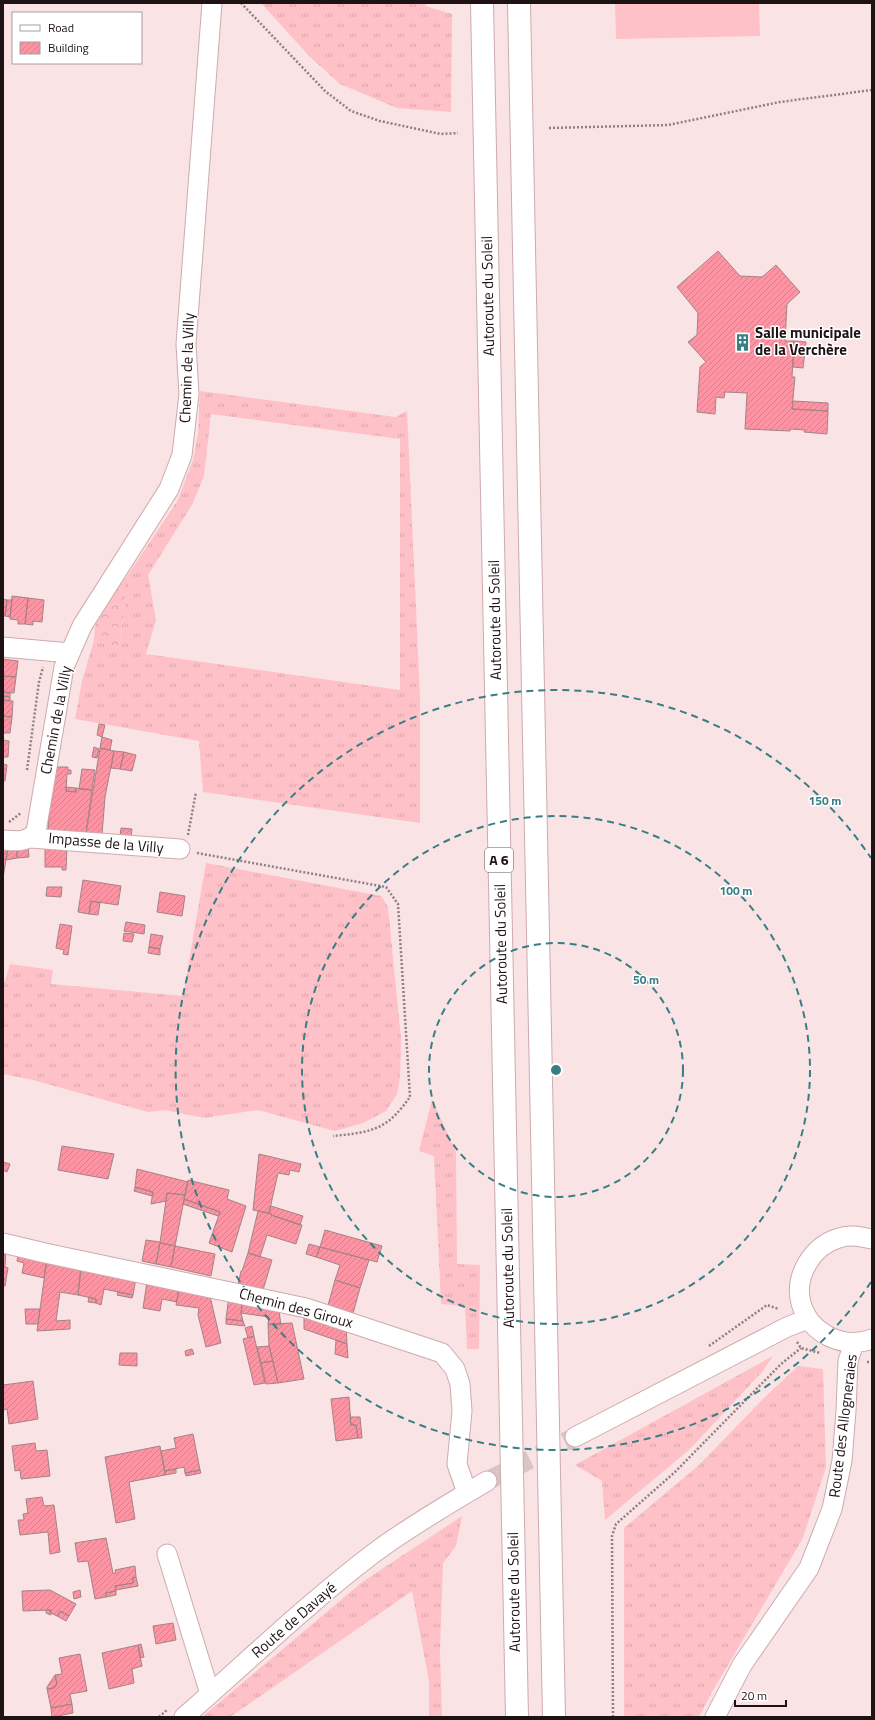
<svg xmlns="http://www.w3.org/2000/svg" width="875" height="1720" viewBox="0 0 875 1720" font-family="'Titillium Web',sans-serif">
	<style>
		.grass { fill: url(#grass-tufts); fill-rule: evenodd }
		.forest { fill: url(#forest-crowns) }
		.pitch { fill: #ffc1c8 }
		.building { fill: url(#building-hatch); stroke: #a48386 }
		.lines { fill: none; stroke-linecap: round; stroke-linejoin: round }
		.minor-tunnel { stroke: #d9c4c6; stroke-width: 19; stroke-dasharray: 19 10; stroke-linecap: butt }
		.minor-casing { stroke: #ceaaae; stroke-width: 21 }
		.highway-casing { stroke: #ceaaae; stroke-width: 24 }
		.path { stroke: #907e80; stroke-width: 2.5; stroke-dasharray: 2 2; stroke-linecap: butt }
		.minor { stroke: #fff; stroke-width: 19 }
		.highway { stroke: #fff; stroke-width: 22 }
		.ring { fill: none; stroke: #377f84; stroke-width: 2; stroke-dasharray: 7 5 }
		.labels { text-anchor: middle; stroke-width: 3; stroke-linejoin: round; paint-order: stroke }
		.shield { fill: #fff; stroke: #62595a; stroke-width: 1 }
		.shield-label { font-size: 14px; font-weight: bold; fill: #1f1214 }
		.street-label { font-size: 15px; fill: #1f1214; stroke: #fff }
		.poi-label { font-size: 15px; font-weight: bold; fill: #1f1214; stroke: #fff; text-anchor: start }
		.centre { fill: #377f84; stroke: #fff; stroke-width: 2 }
		.ring-label { font-size: 12px; text-anchor: middle; font-weight: bold; fill: #377f84; stroke: #fff; stroke-width: 3; stroke-linejoin: round; paint-order: stroke }
	</style>
	<defs>
		<pattern id="grass-tufts" width="24" height="20" patternUnits="userSpaceOnUse"><rect width="24" height="20" fill="#ffc1c8"/><path d="M3 7l-1-3M5 7V3M7 7l1-3M15 17l-1-3M17 17v-4M19 17l1-3" fill="none" stroke="#daa5ab"/></pattern>
		<pattern id="forest-crowns" width="20" height="18" patternUnits="userSpaceOnUse"><rect width="20" height="18" fill="#ffc1c8"/><path d="M2 6a3 3 0 1 1 6 0M12 15a3 3 0 1 1 6 0" fill="none" stroke="#daa5ab"/></pattern>
		<pattern id="building-hatch" width="6" height="6" patternUnits="userSpaceOnUse"><rect width="6" height="6" fill="#fc94a3"/><path d="M-1 1l2-2M0 6l6-6M5 7l2-2" fill="none" stroke="#d87f8b"/></pattern>
	</defs>
	<rect width="100%" height="100%" fill="#fae3e5"/>
	<path class="grass" d="M261,3H426V6L452,14L451,112L397,108L340,84L309,56Z
		M200,391L396,417L407,411L420,696V823L203,792L199,741L75,719L82,681L94,640L119,648L125,604V579L178,500L193,460L198,434ZM211,414L400,439V690L146,654L156,620L148,575L193,503L204,476Z
		M206,863L381,896L388,907L401,1039L400,1077L397,1094L386,1111L363,1123L335,1131L258,1110L204,1118L165,1110L148,1112L33,1080L3,1074V987L10,964L53,970L51,984L183,996Z
		M432,1099L456,1152L457,1264L480,1265L479,1349H467L465,1306L441,1304L434,1156L419,1151Z
		M773,1356L763,1371L689,1450L605,1520L602,1481L575,1465Z
		M798,1366L823,1369L826,1467L803,1538L712,1692L699,1717H624V1528L698,1466L764,1398Z
		M462,1516L456,1546L443,1563L440,1650L442,1717H429V1681L412,1591L230,1717H202L361,1583Z"/>
	<path class="forest" d="M125,579V604L119,648L94,640L95,626L116,588Z"/>
	<path class="pitch" d="M615,3H759L760,36L616,39Z"/>
	<path class="building" d="M718,251L740,276L762,277L776,265L800,292L787,304L785,341H794L792,377H795L792,409L828,411L827,434L804,432L805,430L791,429L790,431L745,429L747,393L725,392L724,398L716,397L715,414L697,412L700,367L706,362L688,342L697,335L698,313L677,287Z
		M794,341L806,342L803,368L793,367Z
		M793,401L828,403V411L792,409Z
		M12,596L28,598L25,624H18V620L10,619Z
		M28,598L44,600L42,622L33,621V625L25,624Z
		M3,599L7,600L5,616H3Z
		M7,600H12L10,617L5,616Z
		M3,659L18,661L16,677L3,676Z
		M3,676L16,677L14,693L3,692Z
		M3,692L10,693V697L3,696Z
		M3,696L10,697V701L3,700Z
		M3,700L13,701L12,717L3,716Z
		M3,716L12,717L10,733H3Z
		M99,724L105,725L102,737L97,735Z
		M102,737L112,740L110,750L100,748Z
		M3,740L9,741L8,757H3Z
		M94,747L99,749L97,758L92,757Z
		M100,748L114,751L105,797L102,834L86,833Z
		M114,751L124,752L120,769L111,768Z
		M124,752L136,755L132,771L120,769Z
		M3,757V764L7,765L5,781L3,780Z
		M56,767H68V770H71V774H67L66,791L76,792V788L92,790L86,833L48,830L51,789Z
		M82,769L95,770L92,790L79,789Z
		M66,787L76,788V792L66,791Z
		M121,828L132,829L131,837L120,836Z
		M28,846L29,857L17,858V847Z
		M45,846L67,847L66,870H62V867H45Z
		M3,847H8L3,878Z
		M8,847H17V858L6,860Z
		M83,880L121,886L118,905L91,901L89,914L78,912Z
		M47,887H62L61,897L46,896Z
		M160,892L185,896L182,916L157,912Z
		M91,901L100,903L98,915L89,914Z
		M126,922L145,925L144,934L124,931Z
		M60,924L72,926L68,955L63,954L64,950L56,948Z
		M124,933L134,934L132,942L123,941Z
		M151,934L163,936L160,949L149,947Z
		M149,947L160,949V955L148,953Z
		M62,1146L114,1154L108,1179L58,1170Z
		M259,1154L301,1164L299,1172L290,1170L289,1175L278,1173L269,1213L253,1210Z
		M3,1162L10,1164L7,1172L3,1170Z
		M137,1169L188,1182L185,1195L167,1193L166,1201L151,1204L153,1192L135,1187Z
		M188,1180L229,1190L227,1199L246,1206L232,1252L209,1243L220,1212L184,1199Z
		M135,1187L153,1192L152,1196L134,1191Z
		M167,1193L185,1195L175,1246L160,1243Z
		M184,1199L220,1212L218,1216L183,1204Z
		M271,1206L303,1216L300,1225L271,1215L272,1214L269,1213Z
		M258,1211L272,1214L271,1215L302,1225L296,1244L267,1235L260,1257L248,1253Z
		M325,1230L382,1246L377,1262L320,1247Z
		M146,1240L160,1242L156,1264L142,1261Z
		M160,1243L175,1246L171,1267L156,1264Z
		M309,1244L320,1247L316,1257L306,1254Z
		M3,1246L6,1247L5,1267L8,1268L5,1286H3Z
		M175,1246L215,1254L211,1276L171,1267Z
		M320,1247L369,1260L360,1288L335,1280L340,1265L316,1257Z
		M19,1250L47,1258L44,1278L22,1273L24,1263L17,1261Z
		M248,1253L272,1260L263,1290L238,1285L241,1271H242Z
		M47,1258L81,1267L78,1295L60,1292L56,1321L70,1320V1329L37,1331Z
		M81,1267L136,1278L133,1295L104,1289L101,1305L96,1303V1299L78,1295Z
		M335,1280L360,1288L352,1317L327,1309Z
		M147,1282L179,1288L177,1302L162,1299L160,1311L143,1308Z
		M179,1288L209,1292L221,1343L206,1347L198,1315L199,1308L176,1305Z
		M118,1292L133,1295L132,1298L117,1295Z
		M229,1296L243,1298L241,1313L243,1321L226,1319Z
		M89,1297L96,1299V1303L88,1302Z
		M243,1298L278,1304L281,1325L268,1324L269,1317L241,1313Z
		M25,1309H40L38,1324H26Z
		M304,1311L346,1324L347,1344L304,1329Z
		M226,1319L243,1321L245,1326L226,1324Z
		M292,1323L304,1379L278,1383L269,1346L268,1324Z
		M252,1326L254,1336L248,1338L245,1328Z
		M254,1336L265,1383L254,1385L243,1339Z
		M336,1340L347,1344L348,1358L335,1354Z
		M269,1346L273,1361L261,1363L257,1347Z
		M192,1349L194,1354L186,1356L185,1351Z
		M120,1353H137V1366L119,1365Z
		M273,1361L278,1383L266,1384L261,1363Z
		M33,1381L38,1419L9,1424L7,1409L3,1410V1385Z
		M349,1397L351,1425H356L358,1438L336,1441L331,1399Z
		M350,1417H360L362,1438H358L356,1425H351Z
		M193,1434L200,1470L185,1473L184,1467L165,1471L161,1451L176,1448L174,1438Z
		M35,1443L36,1451L47,1450L50,1476L21,1479L20,1470L15,1471L12,1446Z
		M160,1446L165,1475L129,1482L135,1519L116,1523L105,1457Z
		M176,1469V1473L165,1475V1471Z
		M200,1470L201,1473L186,1476L185,1473Z
		M42,1497L44,1506L54,1505L60,1552L50,1554L48,1532L20,1535L18,1520H24L23,1514L28,1513L26,1499Z
		M106,1538L113,1573H116L115,1570L135,1566L136,1577L133,1578V1583L115,1586L116,1591L106,1593V1597L95,1599L88,1561L78,1562L75,1543Z
		M136,1577L138,1586L116,1590L115,1586L133,1583V1578Z
		M50,1590L76,1604L69,1616L60,1611L57,1616L51,1613V1610L23,1611L22,1591Z
		M80,1590L81,1597L74,1599L73,1592Z
		M116,1591V1595L106,1597V1593Z
		M46,1610H51V1615L46,1613Z
		M60,1611L69,1616L66,1621L57,1616Z
		M173,1623L176,1640L156,1644L153,1626Z
		M141,1644L144,1657L140,1658L138,1645Z
		M138,1645L142,1666L132,1669L134,1683L109,1689L102,1653Z
		M80,1654L87,1691L70,1694L72,1704L51,1708L47,1689L54,1688L57,1684L55,1675L62,1674L59,1658Z
		M55,1675L57,1684L54,1688L47,1689V1687Z
		M72,1704L73,1713L52,1717L51,1708Z"/>
	<g class="lines">
		<path class="minor-tunnel" d="M487,1481L575,1437"/>
		<defs>
			<path id="minor" d="M3,647L70,653
				M31,838L180,849
				M3,840C16,841 27,843 36,832L64,667L82,626L169,489L182,455L189,394L186,344L212,3
				M872,1239C861,1237 850,1234 839,1238C812,1246 794,1276 801,1303C809,1333 843,1350 872,1339
				M3,1243L45,1253L306,1308L442,1353L455,1369L460,1384L462,1411L457,1464L467,1493
				M575,1437L787,1327L808,1319
				M167,1554L210,1694
				M184,1717C247,1662 308,1603 374,1553C410,1526 449,1504 487,1481
				M715,1717L742,1665L809,1568L832,1509L842,1461L846,1411L848,1361L854,1343"/>
			<path id="highway" d="M482,3L517,1717
				M519,3L554,1717"/>
		</defs>
		<use href="#minor" class="minor-casing"/>
		<use href="#highway" class="highway-casing"/>
		<path class="path" d="M241,3L325,91L351,111L380,121L441,134L458,133
			M549,128L668,125L780,102L872,90
			M27,770L39,682L43,667
			M9,822L21,813
			M188,835L196,792
			M197,853L386,887L398,904L410,1097C404,1105 396,1116 387,1122C372,1133 351,1134 333,1136
			M797,1342L801,1348L820,1353
			M709,1346L767,1305L779,1309
			M867,1362H872
			M159,1717L168,1709
			M613,1717L612,1536L616,1524L675,1472L781,1364L801,1348"/>
		<use href="#minor" class="minor"/>
		<use href="#highway" class="highway"/>
	</g>
	<g class="ring">
		<circle cx="556" cy="1070" r="127"/>
		<circle cx="556" cy="1070" r="254"/>
		<path d="M871 1282A380 380 0 1 1 871 858"/>
	</g>
	<defs>
		<symbol id="building-bare" viewBox="-9 -9 18 18"><path d="M-4-6H4V6H1V3H-1V6H-4ZM-2.5-4.3h1.7v1.8h-1.7ZM.8-4.3h1.7v1.8H.8ZM-2.5-1h1.7V.8h-1.7ZM.8-1h1.7V.8H.8Z" fill="#377f84" stroke="#fff" stroke-width="2.5" paint-order="stroke"/></symbol>
	</defs>
	<g fill-rule="evenodd">
		<use href="#building-bare" x="730" y="330" width="25" height="25"/>
	</g>
	<g class="labels">
		<rect class="shield" x="485" y="848" width="28" height="24" rx="3"/>
		<g class="shield-label">
			<text x="499" y="865">A 6</text>
		</g>
		<g class="street-label">
			<text transform="translate(488 296) rotate(-91)" y="5">Autoroute du Soleil</text>
			<text transform="translate(187 368) rotate(-88)" y="5">Chemin de la Villy</text>
			<text transform="translate(495 620) rotate(-91)" y="5">Autoroute du Soleil</text>
			<text transform="translate(56 720) rotate(-79)" y="5">Chemin de la Villy</text>
			<text transform="translate(106 843) rotate(5)" y="5">Impasse de la Villy</text>
			<text transform="translate(501 944) rotate(-91)" y="5">Autoroute du Soleil</text>
			<text transform="translate(508 1268) rotate(-91)" y="5">Autoroute du Soleil</text>
			<text transform="translate(296 1308) rotate(15)" y="5">Chemin des Giroux</text>
			<text transform="translate(843 1426) rotate(-83)" y="5">Route des Allogneraies</text>
			<text transform="translate(514 1592) rotate(-91)" y="5">Autoroute du Soleil</text>
			<text transform="translate(294 1620) rotate(-41)" y="5">Route de Davayé</text>
		</g>
		<g class="poi-label">
			<text x="755" y="338">Salle municipale<tspan x="755" dy="17">de la Verchère</tspan></text>
		</g>
	</g>
	<circle cx="556" cy="1070" r="6" class="centre"/>
	<g class="ring-label">
		<text x="825" y="805">150 m</text>
		<text x="736" y="895">100 m</text>
		<text x="646" y="984">50 m</text>
	</g>
	<rect width="875" height="1720" fill="none" stroke="#1f1214" stroke-width="8"/>
	<rect x="12" y="12" width="130" height="52" fill="#ffffff" stroke="#a5a0a1"/>
	<rect x="20" y="25" width="20" height="6" fill="#ffffff" stroke="#a5a0a1"/>
	<text x="48" y="32" font-size="12" fill="#1f1214">Road</text>
	<rect x="20" y="42" width="20" height="12" fill="url(#building-hatch)" stroke="#a5a0a1"/>
	<text x="48" y="52" font-size="12" fill="#1f1214">Building</text>
	<path d="M735 1700v6h51v-6" fill="none" stroke="#1f1214" stroke-width="2"/>
	<text x="741" y="1700" font-size="12" fill="#1f1214" stroke="#ffffff" stroke-width="3" paint-order="stroke">20 m</text>
</svg>
